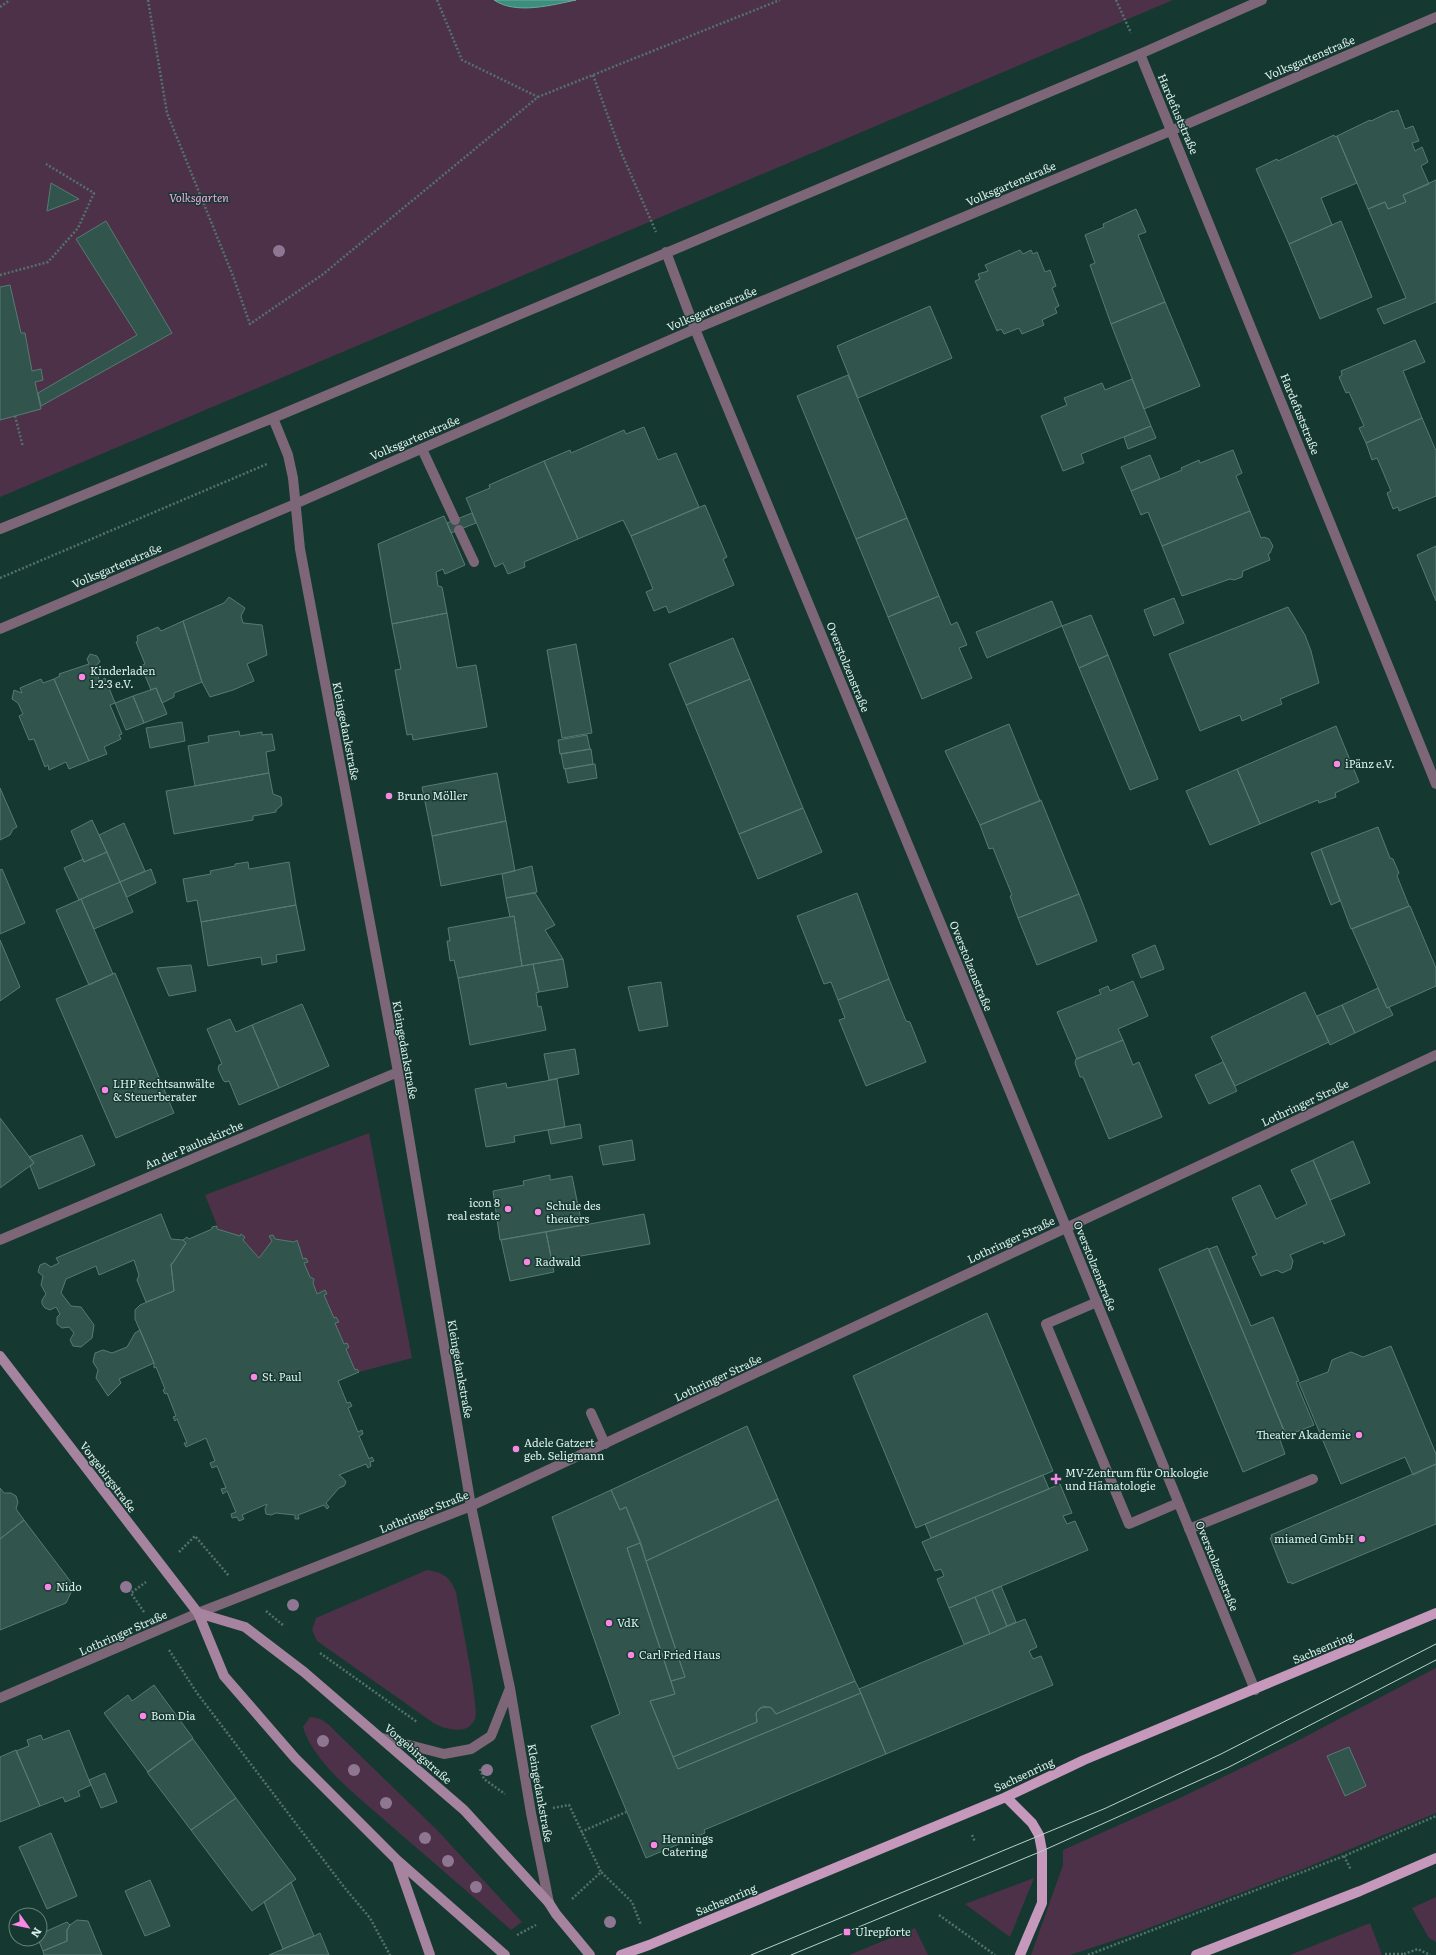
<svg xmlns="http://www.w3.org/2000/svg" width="1436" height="1955" viewBox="0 0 1436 1955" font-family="Literata,serif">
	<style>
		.green { fill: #4d3148 }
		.water { fill: #3c8e7d; stroke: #6cab9e }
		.building { fill: #31544c; stroke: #577b72 }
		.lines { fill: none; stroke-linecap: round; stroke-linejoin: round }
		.path { stroke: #53726b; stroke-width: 2.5; stroke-dasharray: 2 2; stroke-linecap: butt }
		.lane { stroke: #7c6677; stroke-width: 10 }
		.street { stroke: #7c6677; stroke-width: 10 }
		.secondary { stroke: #a6839e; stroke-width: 10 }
		.primary { stroke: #c699bc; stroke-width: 10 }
		.tram { stroke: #bad0cb; stroke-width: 1 }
		.tree { fill: #8f7793 }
		.poi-dot { fill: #fb87e5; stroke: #153931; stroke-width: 1.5 }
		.labels { text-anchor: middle; stroke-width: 3; stroke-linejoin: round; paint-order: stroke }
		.street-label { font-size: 11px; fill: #ddf0eb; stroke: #153931 }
		.park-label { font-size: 11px; font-style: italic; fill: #f2a9e3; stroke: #153931 }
		.poi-label { font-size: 11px; fill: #ddf0eb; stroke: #153931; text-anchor: start }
	</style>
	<rect width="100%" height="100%" fill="#153931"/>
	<path class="green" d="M0,0H1173L0,497Z
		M369,1133L412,1358L359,1372L357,1369L355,1370L335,1323L338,1322L336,1317L334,1318L324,1295L327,1293L325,1290L317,1294L304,1263L307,1261L306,1258L303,1259L297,1244L298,1242L297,1240L294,1242L275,1239L273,1235L269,1236L272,1241L259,1258L243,1240L245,1237L219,1230L205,1195Z
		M427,1570C444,1573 449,1576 456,1592C459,1611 480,1707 475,1719C468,1735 448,1730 435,1724L317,1641L312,1630L316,1618Z
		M1436,1668V1813L1303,1869L1133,1934L1070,1955H1031L1063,1865V1850L1182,1797L1299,1740Z
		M310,1717C323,1717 330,1726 339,1735L437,1830L522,1922L511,1930C471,1894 429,1859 389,1824C360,1798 314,1764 303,1727Z
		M1034,1878L1010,1937L965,1904Z
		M1436,1897V1942L1429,1938L1412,1908Z
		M1370,1923L1382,1955H1290Z
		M915,1928L928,1955H849Z"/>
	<path class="water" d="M494,0H576C552,5 516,15 494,0Z"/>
	<path class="building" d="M1398,110L1405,129L1413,126L1419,141L1412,143L1415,151L1422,147L1428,162L1421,166L1429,184L1403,195L1406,202L1388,209L1385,202L1368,209L1337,136L1370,120L1371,121L1392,111L1393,112Z
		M1334,135L1335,137L1337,136L1357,183L1321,198L1332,225L1289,244L1256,169L1277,159L1278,161Z
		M1436,180V302L1384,324L1377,309L1406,298L1368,209L1385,202L1388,209L1406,202L1403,195Z
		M51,183L79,199L47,211Z
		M1136,209L1146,232L1138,235L1165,302L1111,324L1090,265L1095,263L1085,235L1104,227L1103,224Z
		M106,221L172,333L41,406L38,393L137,335L76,239Z
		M1341,221L1372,297L1320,319L1289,244Z
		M1020,250L1023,254L1031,250L1033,254L1037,252L1045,272L1050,270L1056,286L1052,288L1059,306L1055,308L1057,313L1042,320L1044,325L1022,334L1019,328L1004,334L1001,329L997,331L975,281L980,279L978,274L988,271L985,265Z
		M10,285L21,333H25L32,371L41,369L43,380L35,382L41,409L0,420V287Z
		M1165,302L1200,386L1144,409L1111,324Z
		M930,306L952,358L858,398L837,346Z
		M1415,340L1425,362L1403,371L1422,418L1366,443L1359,428L1364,426L1349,392L1346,393L1339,377L1342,375L1341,371Z
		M848,375L907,518L856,539L797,396Z
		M1132,379L1151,426L1081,454L1084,463L1063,471L1041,416L1067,405L1064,398L1102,383L1105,390Z
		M1422,418L1436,451V496L1399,511L1398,507L1393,509L1387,493L1391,491L1377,458L1372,460L1366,443Z
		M1151,426L1156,438L1128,449L1124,437Z
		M644,427L658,460L676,453L699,507L631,536L623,520L578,539L544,461L570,450L571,453L624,430L626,434Z
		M1233,450L1242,473L1236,476L1250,511L1162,546L1148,512L1141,515L1131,491L1182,470L1181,468L1199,460L1200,463Z
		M1150,455L1160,479L1131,491L1121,467Z
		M544,461L578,539L524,562L525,567L508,574L503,563L495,567L466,498L490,488L489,485Z
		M705,505L727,557L723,559L734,585L669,613L666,606L654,611L646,592L653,589L631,536Z
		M1250,511L1261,538L1264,537L1269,539L1273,546L1270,553L1268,554L1270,560L1243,571L1242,577L1234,580L1230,579L1182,596L1162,546Z
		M472,513L476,523L451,533L447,523Z
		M444,516L465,565L445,574L443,569L436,572L438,586L442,587L447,613L392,624L378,544Z
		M907,518L939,596L888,617L856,539Z
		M1436,546V601L1417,555Z
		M939,596L951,625L957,622L967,645L959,648L972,678L922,699L888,617Z
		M229,597L245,608L241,616L243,623L262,625L267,655L247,664L254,681L233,690L210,697L202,682L183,621L224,603Z
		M1174,598L1184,623L1154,636L1144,610Z
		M1052,601L1062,626L987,658L976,632Z
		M1288,607L1305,635L1311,651L1319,683L1280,699L1282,704L1242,721L1240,715L1200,731L1169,654Z
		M447,613L457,668L476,665L487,727L413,740L412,734L407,735L395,670L401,669L392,624Z
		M1091,615L1108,655L1079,668L1062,626Z
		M183,621L202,682L174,693V697L162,703L156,688L151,690L141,666L145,664L136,642L138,641L137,636L158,627L161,631Z
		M733,638L750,679L686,705L669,664Z
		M576,644L592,733L562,738L547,650Z
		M90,654L97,656L100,662L94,667L100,681L105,678L115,703L110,705L122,734L119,735L121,739L104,747L107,754L89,761L54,679L60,676L59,674L89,664L87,659Z
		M1108,655L1158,779L1130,790L1079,668Z
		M41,679L43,683L54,679L89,761L69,769L66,762L49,770L48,765L45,767L34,739L29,740L19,716L23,714L18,703L12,699L14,690L22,693L20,688Z
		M750,679L803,808L739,834L686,705Z
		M156,688L167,714L144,723L133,696Z
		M133,696L144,723L126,730L115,703Z
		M182,722L185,741L150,748L146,728Z
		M1009,724L1040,801L980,825L945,751Z
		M1336,726L1359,782L1335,793L1336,797L1319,803L1318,800L1260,824L1237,769Z
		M239,731L240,736L262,732V735L272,734L275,750L266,752L269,773L195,786L188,746L209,742L208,736Z
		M587,735L590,749L560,754L558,740Z
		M591,749L593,764L564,769L561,754Z
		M595,764L597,778L568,783L565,769Z
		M1237,769L1260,824L1210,845L1186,791Z
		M269,773L273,794L281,797L282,805L276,810V812L253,816V820L174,834L166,791Z
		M497,773L506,821L432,836L422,787Z
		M0,788L17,827L13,829L10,835L0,840Z
		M1041,800L1079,894L1018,918L1010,896L1012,895L993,848L989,849L980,825Z
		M803,808L822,852L758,879L739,834Z
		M92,820L107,852L84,862L71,831Z
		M506,821L515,871L441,886L432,836Z
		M124,823L145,871L120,882L99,835Z
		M1378,827L1390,858L1393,859L1399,873L1397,876L1409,906L1351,929L1321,849Z
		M1321,849L1340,901L1331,905L1311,853Z
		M107,852L120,882L79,900L64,868L83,859L84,862Z
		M248,862L249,869L289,862L296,905L201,922L197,900L187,902L183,879L211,874L210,871L235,866V864Z
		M532,866L537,892L506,898L502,874Z
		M2,869L25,923L0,934V870Z
		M151,869L156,883L127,897L120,882Z
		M120,882L133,912L94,929L81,899Z
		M535,893L555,925L545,930L563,959L522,966L514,916L510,917L506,898Z
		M857,893L889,979L838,1000L831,982L824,984L797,916Z
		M1079,894L1097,941L1037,965L1018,918Z
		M81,899L113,974L89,985L56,910Z
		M296,905L305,950L276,955L277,962L262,965L261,957L208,966L201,922Z
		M1410,906L1436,968V986L1387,1008L1352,929Z
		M514,916L522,966L458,978L454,960L450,961L447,941H450L448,928Z
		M0,940L20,987L0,1001Z
		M1155,945L1164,969L1141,978L1132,955Z
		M563,959L568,987L539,992L533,964Z
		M533,964L539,992L536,993L538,1007L541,1006L546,1030L470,1045L458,978Z
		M191,965L196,991L169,996L157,968Z
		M115,973L174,1113L116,1138L56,999Z
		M889,979L906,1021L910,1022L926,1062L866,1086L839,1020L845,1018L838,1000Z
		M1133,981L1148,1016L1118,1029L1123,1040L1077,1059L1057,1012L1101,994L1099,990L1108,986L1110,991Z
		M661,982L668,1026L639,1031L628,987Z
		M1378,988L1387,1008L1389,1007L1393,1015L1355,1033L1342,1005Z
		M1305,992L1329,1042L1235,1086L1211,1037Z
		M302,1004L329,1066L279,1088L252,1025Z
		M1342,1005L1355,1033L1330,1045L1317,1016Z
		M230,1019L236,1032L252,1025L279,1088L239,1105L229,1081L225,1082L223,1080L218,1069L219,1065L222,1064L207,1029Z
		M1123,1040L1133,1065L1139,1062L1162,1117L1109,1139L1083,1077H1080L1075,1063L1076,1059Z
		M575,1049L579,1074L549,1080L544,1054Z
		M1223,1062L1237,1091L1209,1104L1195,1075Z
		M557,1079L565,1127L514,1136L515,1142L486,1147L475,1089L506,1083L507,1088Z
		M0,1118L34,1163L0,1188Z
		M580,1124L582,1138L551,1144L548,1130Z
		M82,1135L95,1165L39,1189L30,1166L34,1163L29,1157Z
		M632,1140L635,1160L603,1165L599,1146Z
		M1353,1141L1370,1183L1330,1200L1313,1160Z
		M1313,1160L1345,1235L1324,1244L1323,1241L1290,1255L1293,1261L1291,1269L1282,1273L1277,1270L1261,1276L1252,1257L1257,1255L1232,1198L1260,1185L1276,1219L1307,1204L1291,1170Z
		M550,1175V1180L572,1176L582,1225L500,1240L493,1191L524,1185L523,1181Z
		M161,1214L171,1239L183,1240L186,1243L172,1264H171L174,1291L146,1302L137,1280L139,1275L134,1260L99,1275L96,1266L66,1279L61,1293L71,1306L81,1307L94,1325L92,1338L81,1347L73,1346L70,1340L74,1333L69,1327L62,1328L57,1324V1317L60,1314L56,1307L50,1310L45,1308L42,1304V1300L46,1294L41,1285L43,1276L38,1272L40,1265L45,1263L51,1267L59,1263L56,1258Z
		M644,1214L650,1244L552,1261L546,1232Z
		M217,1226V1229L240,1236L241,1234L245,1237L243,1240L259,1258L272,1241L269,1236L273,1235L275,1239L294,1242L297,1240L303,1259L306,1258L308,1262L304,1263L310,1277L314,1279L313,1283L317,1294L325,1290L327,1294L324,1295L334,1318L336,1317L339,1322L335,1323L344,1344L347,1343L349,1347L346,1349L355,1370L357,1369L359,1372L338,1381L347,1403L350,1402L352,1406L348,1408L358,1432L362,1430L363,1434L359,1436L369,1459L372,1457L374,1461L370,1462L371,1466L368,1468L366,1464L339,1475L343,1478L346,1482L344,1486L339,1488L326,1503L329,1507L327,1509L324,1505L298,1515L299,1519H295V1515L276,1513L271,1515L266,1514L265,1509L267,1504L242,1515L244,1519L239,1521L237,1517L232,1518L231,1514L236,1512L227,1491L223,1494L221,1489L226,1488L217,1466L212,1468L210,1463L215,1461L206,1438L186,1447L184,1443H187L177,1419L175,1421L173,1417L176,1416L167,1393L165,1394L163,1390L165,1389L156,1367L154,1368V1363L135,1319V1310L140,1305L174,1291L171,1264H172L186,1243L183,1240L187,1237L189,1239L212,1229V1227Z
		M546,1232L554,1272L510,1281L501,1240Z
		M1217,1246L1251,1326L1273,1317L1299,1381L1296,1382L1314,1425L1286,1436L1209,1249Z
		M1208,1248L1287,1437L1280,1440L1285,1454L1243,1472L1159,1269Z
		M987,1313L1053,1471L916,1528L853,1376Z
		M140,1330L154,1363L119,1379L121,1383L108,1396L96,1378L98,1370L93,1362L95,1353L103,1350L112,1353L127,1347L135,1333Z
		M1391,1346L1436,1454V1464L1413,1475L1405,1457L1341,1484L1299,1383L1328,1372L1332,1360L1351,1352L1363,1357Z
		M747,1426L778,1499L646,1561L641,1543L626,1507L620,1510L611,1490Z
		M1436,1464V1524L1292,1584L1291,1582L1288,1583L1270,1538L1272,1537L1271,1535Z
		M1043,1475L1049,1489L931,1538L925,1524Z
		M1060,1484L1072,1513L1063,1516L1067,1524L1075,1521L1088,1550L949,1608L937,1579L944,1576L941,1569L935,1571L922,1542Z
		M0,1488L4,1493H11L16,1496L18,1502L16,1509L24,1520L0,1539Z
		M611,1490L620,1510L626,1507L640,1543L627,1548L675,1694L650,1701L678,1769L861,1693L886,1754L704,1830L705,1833L646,1858L591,1726L620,1714L552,1517Z
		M778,1499L855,1681L776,1714L772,1708L763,1706L756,1713L757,1722L673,1757L650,1701L675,1694L671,1681L685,1677L646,1561Z
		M24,1520L74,1586L66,1603L0,1630V1539Z
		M640,1543L685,1677L671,1681L627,1548Z
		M1001,1586L1016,1622L1007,1626L992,1590Z
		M992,1590L1007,1626L990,1634L975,1597Z
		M975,1597L990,1634L964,1644L949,1608Z
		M1025,1619L1037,1647L1029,1651L1033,1659L1041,1656L1053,1685L886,1754L859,1689Z
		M855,1681L861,1693L678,1769L673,1757L757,1722L756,1713L760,1708L770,1707L776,1714Z
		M154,1685L193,1738L148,1772L104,1713L128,1695L132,1701Z
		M69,1730L91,1785L78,1791L80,1796L65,1802L63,1797L40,1806L16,1751L29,1746L27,1740L41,1735L43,1740Z
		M193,1739L236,1798L191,1830L147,1772Z
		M1349,1747L1366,1786L1345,1796L1327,1756Z
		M16,1750L40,1806L0,1822V1757Z
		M105,1773L117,1802L101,1808L89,1780Z
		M236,1798L296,1879L252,1911L191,1830Z
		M51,1833L77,1896L47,1909L19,1847Z
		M150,1880L170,1926L145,1936L125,1891Z
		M291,1882L314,1936L283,1949L264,1902Z
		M77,1920L88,1921L102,1955H44L43,1951L67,1941V1930L70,1925Z
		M67,1922L70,1925L67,1930V1941L43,1951L38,1939H40V1934Z
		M320,1933L329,1955H269L314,1936Z"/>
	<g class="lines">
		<path class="path" d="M148,0L167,113L233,276L250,324L322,275L538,97L780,0
			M437,0L462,60L538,97
			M1116,0L1131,33
			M0,7L10,0
			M593,75L621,152L656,232
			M0,275L48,262L78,228L94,193L46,164
			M15,416L23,447
			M0,578L267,464
			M179,1552L195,1536L229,1576
			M266,1611L284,1626
			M144,1612L131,1593L146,1582
			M169,1650L197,1693L344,1887L370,1918L390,1955
			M320,1653L417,1722
			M480,1769L484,1779L505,1794
			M553,1808L569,1805L601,1872
			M581,1832L626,1812
			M972,1835L975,1842
			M1344,1856L1351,1870
			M572,1899L601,1872L632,1902L641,1925
			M939,1915L995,1955
			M517,1935L536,1925
			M1385,1954H1405
			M1404,1954L1418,1949L1430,1955
			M1088,1955L1344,1856L1436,1816"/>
		<path class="lane" d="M422,449L455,520
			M459,530L474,562
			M1097,1302L1046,1324L1129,1524L1178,1503
			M591,1413L605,1444
			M1189,1529L1313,1479"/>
		<path class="street" d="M1140,54L1436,784
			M666,252L695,329L1066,1227L1255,1690
			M273,418L288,455L293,478L300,549L398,1072L471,1506L510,1688L531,1813L549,1903
			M0,529L273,418L1140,54L1262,0
			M0,629L295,504L695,329L1173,130L1436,17
			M0,1240L398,1072
			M0,1698L198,1613L471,1506L1436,1055
			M382,1738L444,1754L471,1749L491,1736L510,1688"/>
		<path class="secondary" d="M0,1356L198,1613L224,1676L295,1758L397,1860L505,1955
			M198,1613L245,1627L304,1672L464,1810L549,1903L556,1914L590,1955
			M397,1860L430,1955"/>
		<path class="primary" d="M1006,1797L1032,1823L1039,1835L1042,1851V1903L1020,1955
			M621,1955L649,1945L1006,1797L1084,1760L1436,1613
			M1196,1955L1360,1891L1436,1858"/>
		<path class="tram" d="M751,1955L1106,1808L1221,1754L1436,1644
			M791,1955L1042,1851L1229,1767L1436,1660"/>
	</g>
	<g class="tree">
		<circle cx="279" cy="251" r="6"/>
		<circle cx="126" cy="1587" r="6"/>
		<circle cx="293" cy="1605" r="6"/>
		<circle cx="323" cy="1741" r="6"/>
		<circle cx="354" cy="1770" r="6"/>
		<circle cx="487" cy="1770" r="6"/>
		<circle cx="386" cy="1803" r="6"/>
		<circle cx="425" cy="1838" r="6"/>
		<circle cx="448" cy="1861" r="6"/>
		<circle cx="476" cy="1887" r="6"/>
		<circle cx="610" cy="1922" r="6"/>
	</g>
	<g class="poi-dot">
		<circle cx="82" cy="677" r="4"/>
		<circle cx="1337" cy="764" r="4"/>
		<circle cx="389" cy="796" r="4"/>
		<circle cx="105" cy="1090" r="4"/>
		<circle cx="508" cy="1209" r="4"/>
		<circle cx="538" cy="1212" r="4"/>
		<circle cx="527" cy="1262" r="4"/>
		<circle cx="254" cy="1377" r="4"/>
		<circle cx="1359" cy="1435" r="4"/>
		<circle cx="516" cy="1449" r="4"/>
		<path d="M1054 1473h4v4h4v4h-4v4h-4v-4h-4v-4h4z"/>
		<circle cx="1362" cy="1539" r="4"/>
		<circle cx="48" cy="1587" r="4"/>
		<circle cx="609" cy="1623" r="4"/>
		<circle cx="631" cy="1655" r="4"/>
		<circle cx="143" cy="1716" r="4"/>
		<circle cx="654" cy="1845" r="4"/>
		<rect x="843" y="1928" width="8" height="8" rx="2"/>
	</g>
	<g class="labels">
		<g class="street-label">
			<text transform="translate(1310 58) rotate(-23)" y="4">Volksgartenstraße</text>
			<text transform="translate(1178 114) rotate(67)" y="4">Hardefuststraße</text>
			<text transform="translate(1011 184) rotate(-23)" y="4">Volksgartenstraße</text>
			<text transform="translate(712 309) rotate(-23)" y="4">Volksgartenstraße</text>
			<text transform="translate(1300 414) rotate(68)" y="4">Hardefuststraße</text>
			<text transform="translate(415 438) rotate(-23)" y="4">Volksgartenstraße</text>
			<text transform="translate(117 566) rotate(-23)" y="4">Volksgartenstraße</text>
			<text transform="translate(848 667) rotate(68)" y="4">Overstolzenstraße</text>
			<text transform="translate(346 731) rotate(79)" y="4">Kleingedankstraße</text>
			<text transform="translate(971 966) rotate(68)" y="4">Overstolzenstraße</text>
			<text transform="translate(405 1050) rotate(80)" y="4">Kleingedankstraße</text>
			<text transform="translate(1305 1103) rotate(-25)" y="4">Lothringer Straße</text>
			<text transform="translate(194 1145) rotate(-23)" y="4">An der Pauluskirche</text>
			<text transform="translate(1011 1240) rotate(-25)" y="4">Lothringer Straße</text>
			<text transform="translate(1095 1266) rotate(68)" y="4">Overstolzenstraße</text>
			<text transform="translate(460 1369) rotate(80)" y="4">Kleingedankstraße</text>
			<text transform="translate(718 1378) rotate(-25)" y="4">Lothringer Straße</text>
			<text transform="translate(108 1477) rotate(53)" y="4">Vorgebirgstraße</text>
			<text transform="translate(424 1512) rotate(-22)" y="4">Lothringer Straße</text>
			<text transform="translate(1217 1566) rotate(68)" y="4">Overstolzenstraße</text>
			<text transform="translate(123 1633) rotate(-24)" y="4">Lothringer Straße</text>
			<text transform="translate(1323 1648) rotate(-23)" y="4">Sachsenring</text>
			<text transform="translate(418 1754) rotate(41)" y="4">Vorgebirgstraße</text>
			<text transform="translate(1024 1775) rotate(-25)" y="4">Sachsenring</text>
			<text transform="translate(540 1793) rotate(80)" y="4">Kleingedankstraße</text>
			<text transform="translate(726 1900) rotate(-23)" y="4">Sachsenring</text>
		</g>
		<g class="park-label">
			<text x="199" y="202">Volksgarten</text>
		</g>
		<g class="poi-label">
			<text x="90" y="675">Kinderladen<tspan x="90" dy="13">1-2-3 e.V.</tspan></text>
			<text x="1345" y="768">iPänz e.V.</text>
			<text x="397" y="800">Bruno Möller</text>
			<text x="113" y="1088">LHP Rechtsanwälte<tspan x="113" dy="13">&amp; Steuerberater</tspan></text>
			<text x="500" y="1207" text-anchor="end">icon 8<tspan x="500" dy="13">real estate</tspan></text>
			<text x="546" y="1210">Schule des<tspan x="546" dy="13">theaters</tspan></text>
			<text x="535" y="1266">Radwald</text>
			<text x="262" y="1381">St. Paul</text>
			<text x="1351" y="1439" text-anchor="end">Theater Akademie</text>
			<text x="524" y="1447">Adele Gatzert<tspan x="524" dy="13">geb. Seligmann</tspan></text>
			<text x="1065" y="1477">MV-Zentrum für Onkologie<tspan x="1065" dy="13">und Hämatologie</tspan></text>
			<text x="1354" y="1543" text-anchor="end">miamed GmbH</text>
			<text x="56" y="1591">Nido</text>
			<text x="617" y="1627">VdK</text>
			<text x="639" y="1659">Carl Fried Haus</text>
			<text x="151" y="1720">Bom Dia</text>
			<text x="662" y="1843">Hennings<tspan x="662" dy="13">Catering</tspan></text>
			<text x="855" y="1936">Ulrepforte</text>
		</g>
	</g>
	<g transform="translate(28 1927) rotate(123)"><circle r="19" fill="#153931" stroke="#65827b"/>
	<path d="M0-3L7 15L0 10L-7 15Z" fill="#fb87e5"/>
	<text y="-6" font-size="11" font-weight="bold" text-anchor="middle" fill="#ddf0eb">N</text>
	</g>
</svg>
